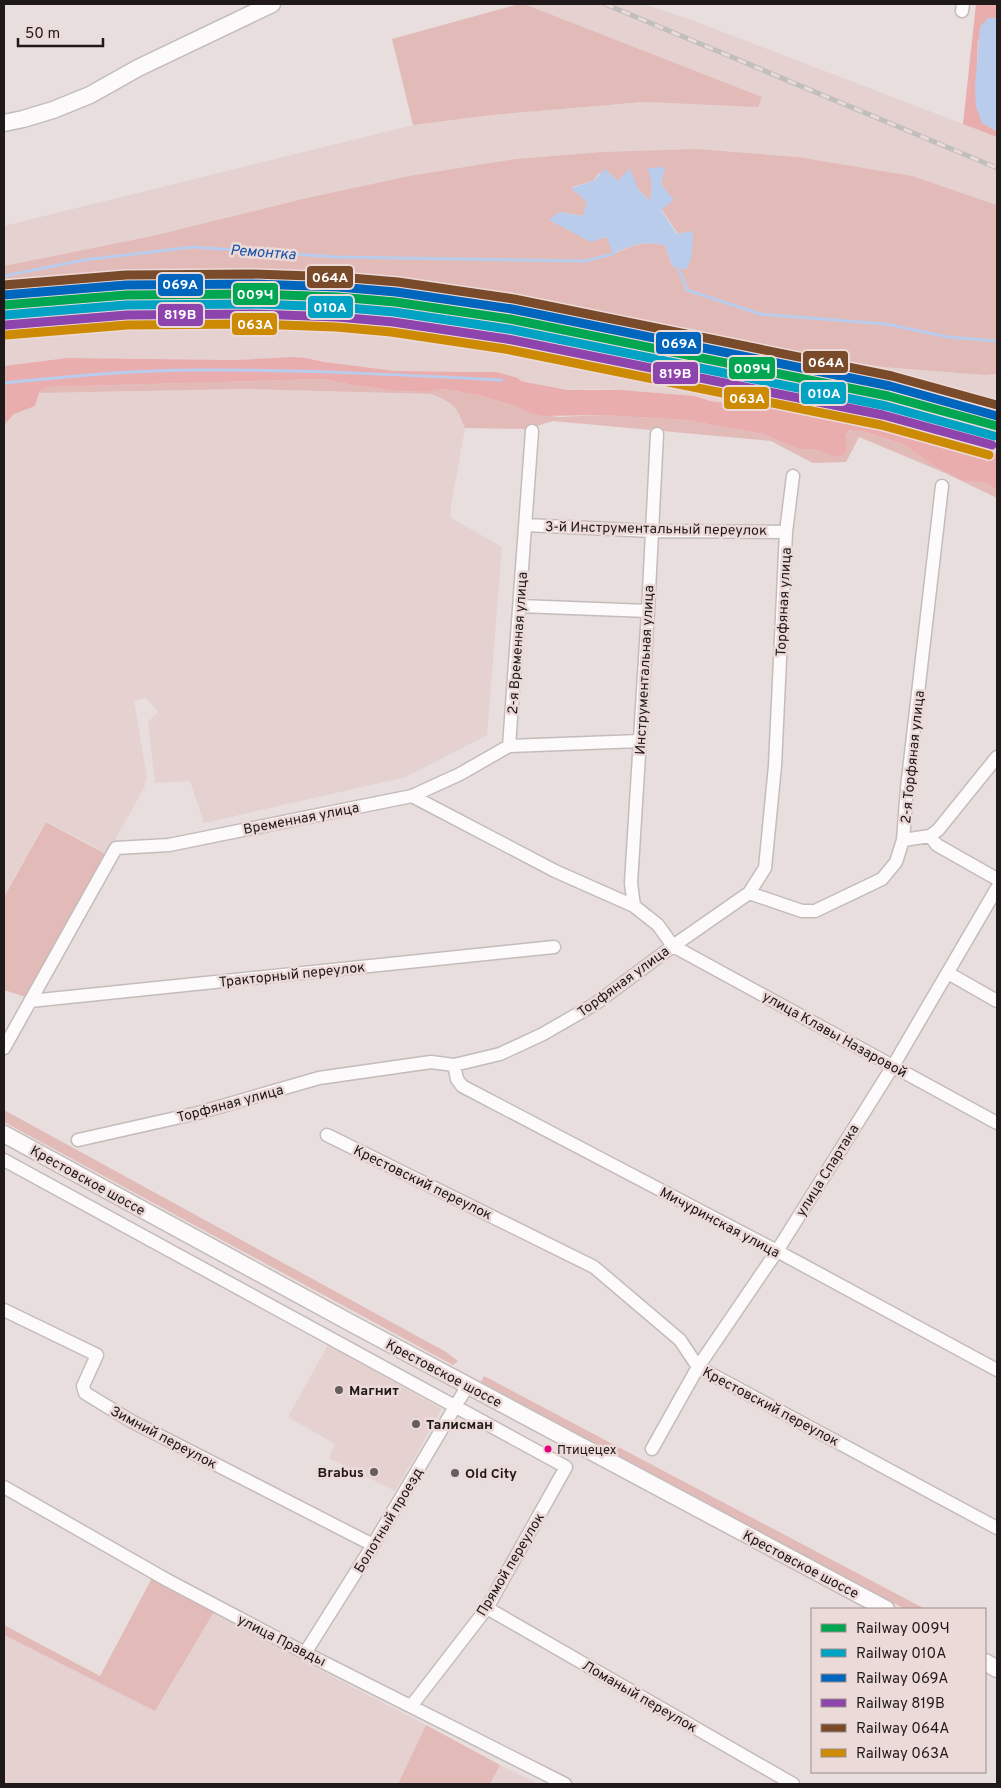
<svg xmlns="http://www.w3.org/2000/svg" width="1001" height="1788" viewBox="0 0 1001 1788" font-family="Overpass,sans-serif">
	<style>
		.built { fill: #e5d1d0 }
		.green { fill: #e2bab8; fill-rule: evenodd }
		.forest { fill: #e9adad }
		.water { fill: #baccec }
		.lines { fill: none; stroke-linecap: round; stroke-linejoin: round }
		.stream { stroke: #baccec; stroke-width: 3 }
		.minor-casing { stroke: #c4bcbb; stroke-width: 15 }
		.major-casing { stroke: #c4bcbb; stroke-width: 19 }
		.minor { stroke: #fcfafa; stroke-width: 12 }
		.major { stroke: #fcfafa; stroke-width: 16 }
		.rail-casing { stroke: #c1bebe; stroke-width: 5 }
		.rail { stroke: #ecdad9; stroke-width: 3; stroke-dasharray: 9; stroke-linecap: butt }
		.rail-1-casing { stroke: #ecdad9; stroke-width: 12 }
		.rail-2-casing { stroke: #ecdad9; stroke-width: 12 }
		.rail-3-casing { stroke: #ecdad9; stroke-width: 12 }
		.rail-4-casing { stroke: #ecdad9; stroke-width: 12 }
		.rail-5-casing { stroke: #ecdad9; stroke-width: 12 }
		.rail-6-casing { stroke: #ecdad9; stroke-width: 12 }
		.rail-1 { stroke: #00a651; stroke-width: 9 }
		.rail-2 { stroke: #02a2c5; stroke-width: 9 }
		.rail-3 { stroke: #0065bd; stroke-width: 9 }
		.rail-4 { stroke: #8e44ad; stroke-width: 9 }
		.rail-5 { stroke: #7a4b2a; stroke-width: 9 }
		.rail-6 { stroke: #cc8a05; stroke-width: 9 }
		.poi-dot { fill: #665e5e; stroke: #ecdad9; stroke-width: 2 }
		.bus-dot { fill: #e5007d; stroke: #ecdad9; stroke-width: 2 }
		.labels { text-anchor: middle; stroke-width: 5; stroke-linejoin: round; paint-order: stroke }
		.bus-label { font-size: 13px; fill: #201919; stroke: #ecdad9; text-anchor: start }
		.street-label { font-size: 14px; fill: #201919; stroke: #ecdad9 }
		.poi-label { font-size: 14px; font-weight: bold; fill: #201919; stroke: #ecdad9; text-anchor: start }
		.water-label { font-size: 15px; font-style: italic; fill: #1753aa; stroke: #ecdad9 }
		.line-badge { stroke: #ecdad9; stroke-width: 2 }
		.badge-label { font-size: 14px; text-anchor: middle; font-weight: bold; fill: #fff }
	</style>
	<rect width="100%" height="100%" fill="#e8dedd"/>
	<path class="built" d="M524,4H642L689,19L997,137V205L912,176L798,157L696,149L602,152L515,159L409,176L298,200L157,235L4,266V226L413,125L491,115L644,102L758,107L762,97Z
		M181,274L339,277L437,288L515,301L614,322L783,352L883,367L984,375L997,374V454L907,431L858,415L837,410L785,404H734L710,401L695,396L621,390L591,389L576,390L553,388L521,381L518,378L475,371H396L324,362L306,358L291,357L235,360L67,358L4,366V289L54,282L118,276Z
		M244,389L432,394L451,402L458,410L465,428L451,507V518L502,547L487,735L406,777L204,823L190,781L155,783L148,722L158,712L146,698L134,701L147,777L144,788L107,854L46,821L4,896V399L39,393Z
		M328,1345L442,1409L395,1491L329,1458L335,1444L288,1417Z
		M214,1612L304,1662L426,1725L398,1784H4V1635L155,1711Z
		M500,1765L538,1784H490Z"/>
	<path class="green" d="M519,4H524L762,97L758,107L644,102L491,115L413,125L392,39Z
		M696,149L798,157L912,176L997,205V374L984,375L883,367L783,352L614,322L515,301L437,288L339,277L181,274L118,276L54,282L4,289V266L157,235L298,200L409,176L515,159L602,152ZM665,167L661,184V209L678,234L693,232L687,269L672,266L665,245C642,241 635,244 614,254L607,237L590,241L550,220L559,212L583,216L588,202L572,187L593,181L599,173L638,189L650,201L652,185Z
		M322,379L353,385L395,391L426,392L440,389L456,391L478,395L515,406L529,413L559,417L605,415L686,420L763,434L798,449H813L820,451L845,437L851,430L862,431L905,445L957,478L964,481L987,483L997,491V498L945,473L859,437L846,462L813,463L771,441L553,421L527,429L465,428C456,405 455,404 432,394L244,389L39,393L47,387Z
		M46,822L113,858L32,999L4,990V897Z
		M4,1110L446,1352L458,1361L453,1365L4,1122Z
		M484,1376L925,1609H905L481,1382Z
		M152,1578L214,1612L155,1711L4,1635V1625L100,1676Z
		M426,1725L500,1765L490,1784H398Z"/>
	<path class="forest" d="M976,4H997V18H988L978,41L977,61L982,123L997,131V137L963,124Z
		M291,357L306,358L324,362L396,371L496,372L518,378L521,381L530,383L568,390H621L695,396L710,401L734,404H785L822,407L858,415L907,431L997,454V491L987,483L964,481L957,478L930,463L905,445L862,431L850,430L845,437L847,451L841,456H834L813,449H798L763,434L686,420L605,415L544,416L529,413L515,406L478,395L456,391L441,389L426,392L395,391L353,385L322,379L47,387L39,393L35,406L14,414L4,425V366L67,358L235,360Z"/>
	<path class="water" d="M988,18H997V131L982,123L976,106L975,87L980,27Z
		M665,167L661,184L674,200L661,210L677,234L693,231L692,256L687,269L672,266L665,245C642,241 634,244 613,254L607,237L591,242L549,220L559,212L583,216L587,202L571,188L593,181L605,169L618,181L630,168L638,189L650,201L652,185L648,168Z"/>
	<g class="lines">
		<path class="stream" d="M678,267L687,290L760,314L886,324L948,337L997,341
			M4,276L84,260L193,247L336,257L585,261L613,254
			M4,383C73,376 142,369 211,370C308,370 405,375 502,380"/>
		<defs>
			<path id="minor" d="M962,11L963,4
				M526,525L652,531L786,532
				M520,606L648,611
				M509,746L640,741
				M412,796L460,774L509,746L532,431
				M930,836L937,845L997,879
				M903,840L930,836L938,830L997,757
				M749,893L802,911H815L882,879L896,862L903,840L907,788L942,486
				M634,906L631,883L648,611L657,434
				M948,973L997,1001
				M30,1001L554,947
				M4,1048L116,848L169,845L412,796L555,871L634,906L658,925L673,946L997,1123
				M454,1065L457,1079L462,1086L777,1251L997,1370
				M327,1135L594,1267L680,1340L698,1367L997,1528
				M78,1140L198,1113L319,1078L431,1062L454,1065L500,1054L543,1034L595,1004L673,946L749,893L765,868L775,766L786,532L793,476
				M4,1160L566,1467L487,1608L412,1705
				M4,1310L97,1355L83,1386L85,1393L131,1421L373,1545
				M652,1449L698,1367L777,1251L893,1066L997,888
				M4,1487L167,1580L305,1653L565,1784
				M487,1608L793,1784
				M305,1653L373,1545L468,1385"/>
			<path id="major" d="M4,123L23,119L53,110L90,95L138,68L272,4
				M4,1134L349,1322L886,1609
				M985,1662L997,1669"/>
		</defs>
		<use href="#minor" class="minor-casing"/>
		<use href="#major" class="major-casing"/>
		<use href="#minor" class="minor"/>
		<use href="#major" class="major"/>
		<defs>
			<path id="rail" d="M605,4L997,168"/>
		</defs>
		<use href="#rail" class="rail-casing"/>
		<use href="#rail" class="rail"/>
		<defs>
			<path id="rail-1" d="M4,305L126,295L252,294L338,297L395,302L510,319L888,396L997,426"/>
			<path id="rail-2" d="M5,315L126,305L252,304L337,307L394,312L508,329L886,406L994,436"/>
			<path id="rail-3" d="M4,295L126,285L252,284L338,287L396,292L512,309L890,386L997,416"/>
			<path id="rail-4" d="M6,325L127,315L252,314L337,317L393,322L507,339L883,415L992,445"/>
			<path id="rail-5" d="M4,285L126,275L252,274L339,277L398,282L514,299L892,376L997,405"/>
			<path id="rail-6" d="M6,335L127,325L252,324L336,327L391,332L505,349L881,425L989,455"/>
		</defs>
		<use href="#rail-1" class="rail-1-casing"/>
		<use href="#rail-2" class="rail-2-casing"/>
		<use href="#rail-3" class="rail-3-casing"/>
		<use href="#rail-4" class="rail-4-casing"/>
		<use href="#rail-5" class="rail-5-casing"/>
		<use href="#rail-6" class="rail-6-casing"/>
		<use href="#rail-1" class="rail-1"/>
		<use href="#rail-2" class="rail-2"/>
		<use href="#rail-3" class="rail-3"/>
		<use href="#rail-4" class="rail-4"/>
		<use href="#rail-5" class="rail-5"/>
		<use href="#rail-6" class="rail-6"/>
	</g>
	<g class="poi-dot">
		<circle cx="339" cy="1390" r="5"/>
		<circle cx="416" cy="1424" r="5"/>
		<circle cx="374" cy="1472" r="5"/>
		<circle cx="455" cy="1473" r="5"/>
	</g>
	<circle class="bus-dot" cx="548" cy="1449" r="4.5"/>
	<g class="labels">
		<g class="bus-label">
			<text x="557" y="1454">Птицецех</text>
		</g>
		<g class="street-label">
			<text transform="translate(656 528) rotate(1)" y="5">3-й Инструментальный переулок</text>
			<text transform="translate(783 602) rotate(-87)" y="5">Торфяная улица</text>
			<text transform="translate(517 643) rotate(-86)" y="5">2-я Временная улица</text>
			<text transform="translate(644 670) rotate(-87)" y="5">Инструментальная улица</text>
			<text transform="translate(912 757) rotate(-84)" y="5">2-я Торфяная улица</text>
			<text transform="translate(301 818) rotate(-11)" y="5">Временная улица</text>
			<text transform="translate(292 974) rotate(-6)" y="5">Тракторный переулок</text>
			<text transform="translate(623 981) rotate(-36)" y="5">Торфяная улица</text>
			<text transform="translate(835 1034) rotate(29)" y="5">улица Клавы Назаровой</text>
			<text transform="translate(230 1103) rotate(-15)" y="5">Торфяная улица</text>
			<text transform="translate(827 1170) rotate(-58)" y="5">улица Спартака</text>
			<text transform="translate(88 1180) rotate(29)" y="5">Крестовское шоссе</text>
			<text transform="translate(423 1182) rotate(26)" y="5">Крестовский переулок</text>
			<text transform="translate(720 1222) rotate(28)" y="5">Мичуринская улица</text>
			<text transform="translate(444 1373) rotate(28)" y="5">Крестовское шоссе</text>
			<text transform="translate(771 1406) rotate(28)" y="5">Крестовский переулок</text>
			<text transform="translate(164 1437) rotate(28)" y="5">Зимний переулок</text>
			<text transform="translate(388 1520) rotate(-59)" y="5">Болотный проезд</text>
			<text transform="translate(510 1564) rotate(-59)" y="5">Прямой переулок</text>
			<text transform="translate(801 1564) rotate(28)" y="5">Крестовское шоссе</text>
			<text transform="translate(282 1640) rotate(27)" y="5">улица Правды</text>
			<text transform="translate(640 1696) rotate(30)" y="5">Ломаный переулок</text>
		</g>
		<g class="poi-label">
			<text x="349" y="1395">Магнит</text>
			<text x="426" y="1429">Талисман</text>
			<text x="364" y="1477" text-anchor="end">Brabus</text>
			<text x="465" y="1478">Old City</text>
		</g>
		<g class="water-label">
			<text transform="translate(263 252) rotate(4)" y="5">Ремонтка</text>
		</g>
	</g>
	<g class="line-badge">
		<rect x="306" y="265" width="48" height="24" rx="5" fill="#7a4b2a"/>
		<rect x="157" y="273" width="47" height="24" rx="5" fill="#0065bd"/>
		<rect x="232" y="282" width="47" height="24" rx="5" fill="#00a651"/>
		<rect x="307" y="295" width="47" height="24" rx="5" fill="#02a2c5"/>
		<rect x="157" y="303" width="47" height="24" rx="5" fill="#8e44ad"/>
		<rect x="231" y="312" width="47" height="24" rx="5" fill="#cc8a05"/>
		<rect x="655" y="331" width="47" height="24" rx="5" fill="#0065bd"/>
		<rect x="802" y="350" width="47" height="24" rx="5" fill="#7a4b2a"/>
		<rect x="728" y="356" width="48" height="24" rx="5" fill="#00a651"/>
		<rect x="652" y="361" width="47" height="24" rx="5" fill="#8e44ad"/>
		<rect x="800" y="381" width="47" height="24" rx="5" fill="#02a2c5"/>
		<rect x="723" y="386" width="47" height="24" rx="5" fill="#cc8a05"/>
	</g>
	<g class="badge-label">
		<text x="330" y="282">064А</text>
		<text x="180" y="289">069А</text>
		<text x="255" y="299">009Ч</text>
		<text x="330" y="312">010А</text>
		<text x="180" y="319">819В</text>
		<text x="255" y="329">063А</text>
		<text x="679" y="348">069А</text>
		<text x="826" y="367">064А</text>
		<text x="752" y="373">009Ч</text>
		<text x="675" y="378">819В</text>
		<text x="824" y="398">010А</text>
		<text x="747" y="403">063А</text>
	</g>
	<rect width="1001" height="1788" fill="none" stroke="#201919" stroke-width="10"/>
	<rect x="811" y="1608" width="175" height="165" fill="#ecdad9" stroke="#9a8d8c"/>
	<rect x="821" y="1624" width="25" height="8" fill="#00a651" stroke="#9a8d8c"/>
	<text x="856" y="1633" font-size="15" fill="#201919">Railway 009Ч</text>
	<rect x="821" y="1649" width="25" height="8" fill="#02a2c5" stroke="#9a8d8c"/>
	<text x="856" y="1658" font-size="15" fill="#201919">Railway 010А</text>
	<rect x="821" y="1674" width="25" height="8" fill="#0065bd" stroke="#9a8d8c"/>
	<text x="856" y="1683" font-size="15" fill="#201919">Railway 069А</text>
	<rect x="821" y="1699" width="25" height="8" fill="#8e44ad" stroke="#9a8d8c"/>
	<text x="856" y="1708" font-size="15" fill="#201919">Railway 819В</text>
	<rect x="821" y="1724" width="25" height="8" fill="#7a4b2a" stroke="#9a8d8c"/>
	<text x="856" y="1733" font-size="15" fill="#201919">Railway 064А</text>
	<rect x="821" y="1749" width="25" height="8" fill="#cc8a05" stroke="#9a8d8c"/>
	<text x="856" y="1758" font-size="15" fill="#201919">Railway 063А</text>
	<path d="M18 38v8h85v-8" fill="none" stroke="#201919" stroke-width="2.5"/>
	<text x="25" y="38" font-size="15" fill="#201919" stroke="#ecdad9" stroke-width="4" paint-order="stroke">50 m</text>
</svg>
